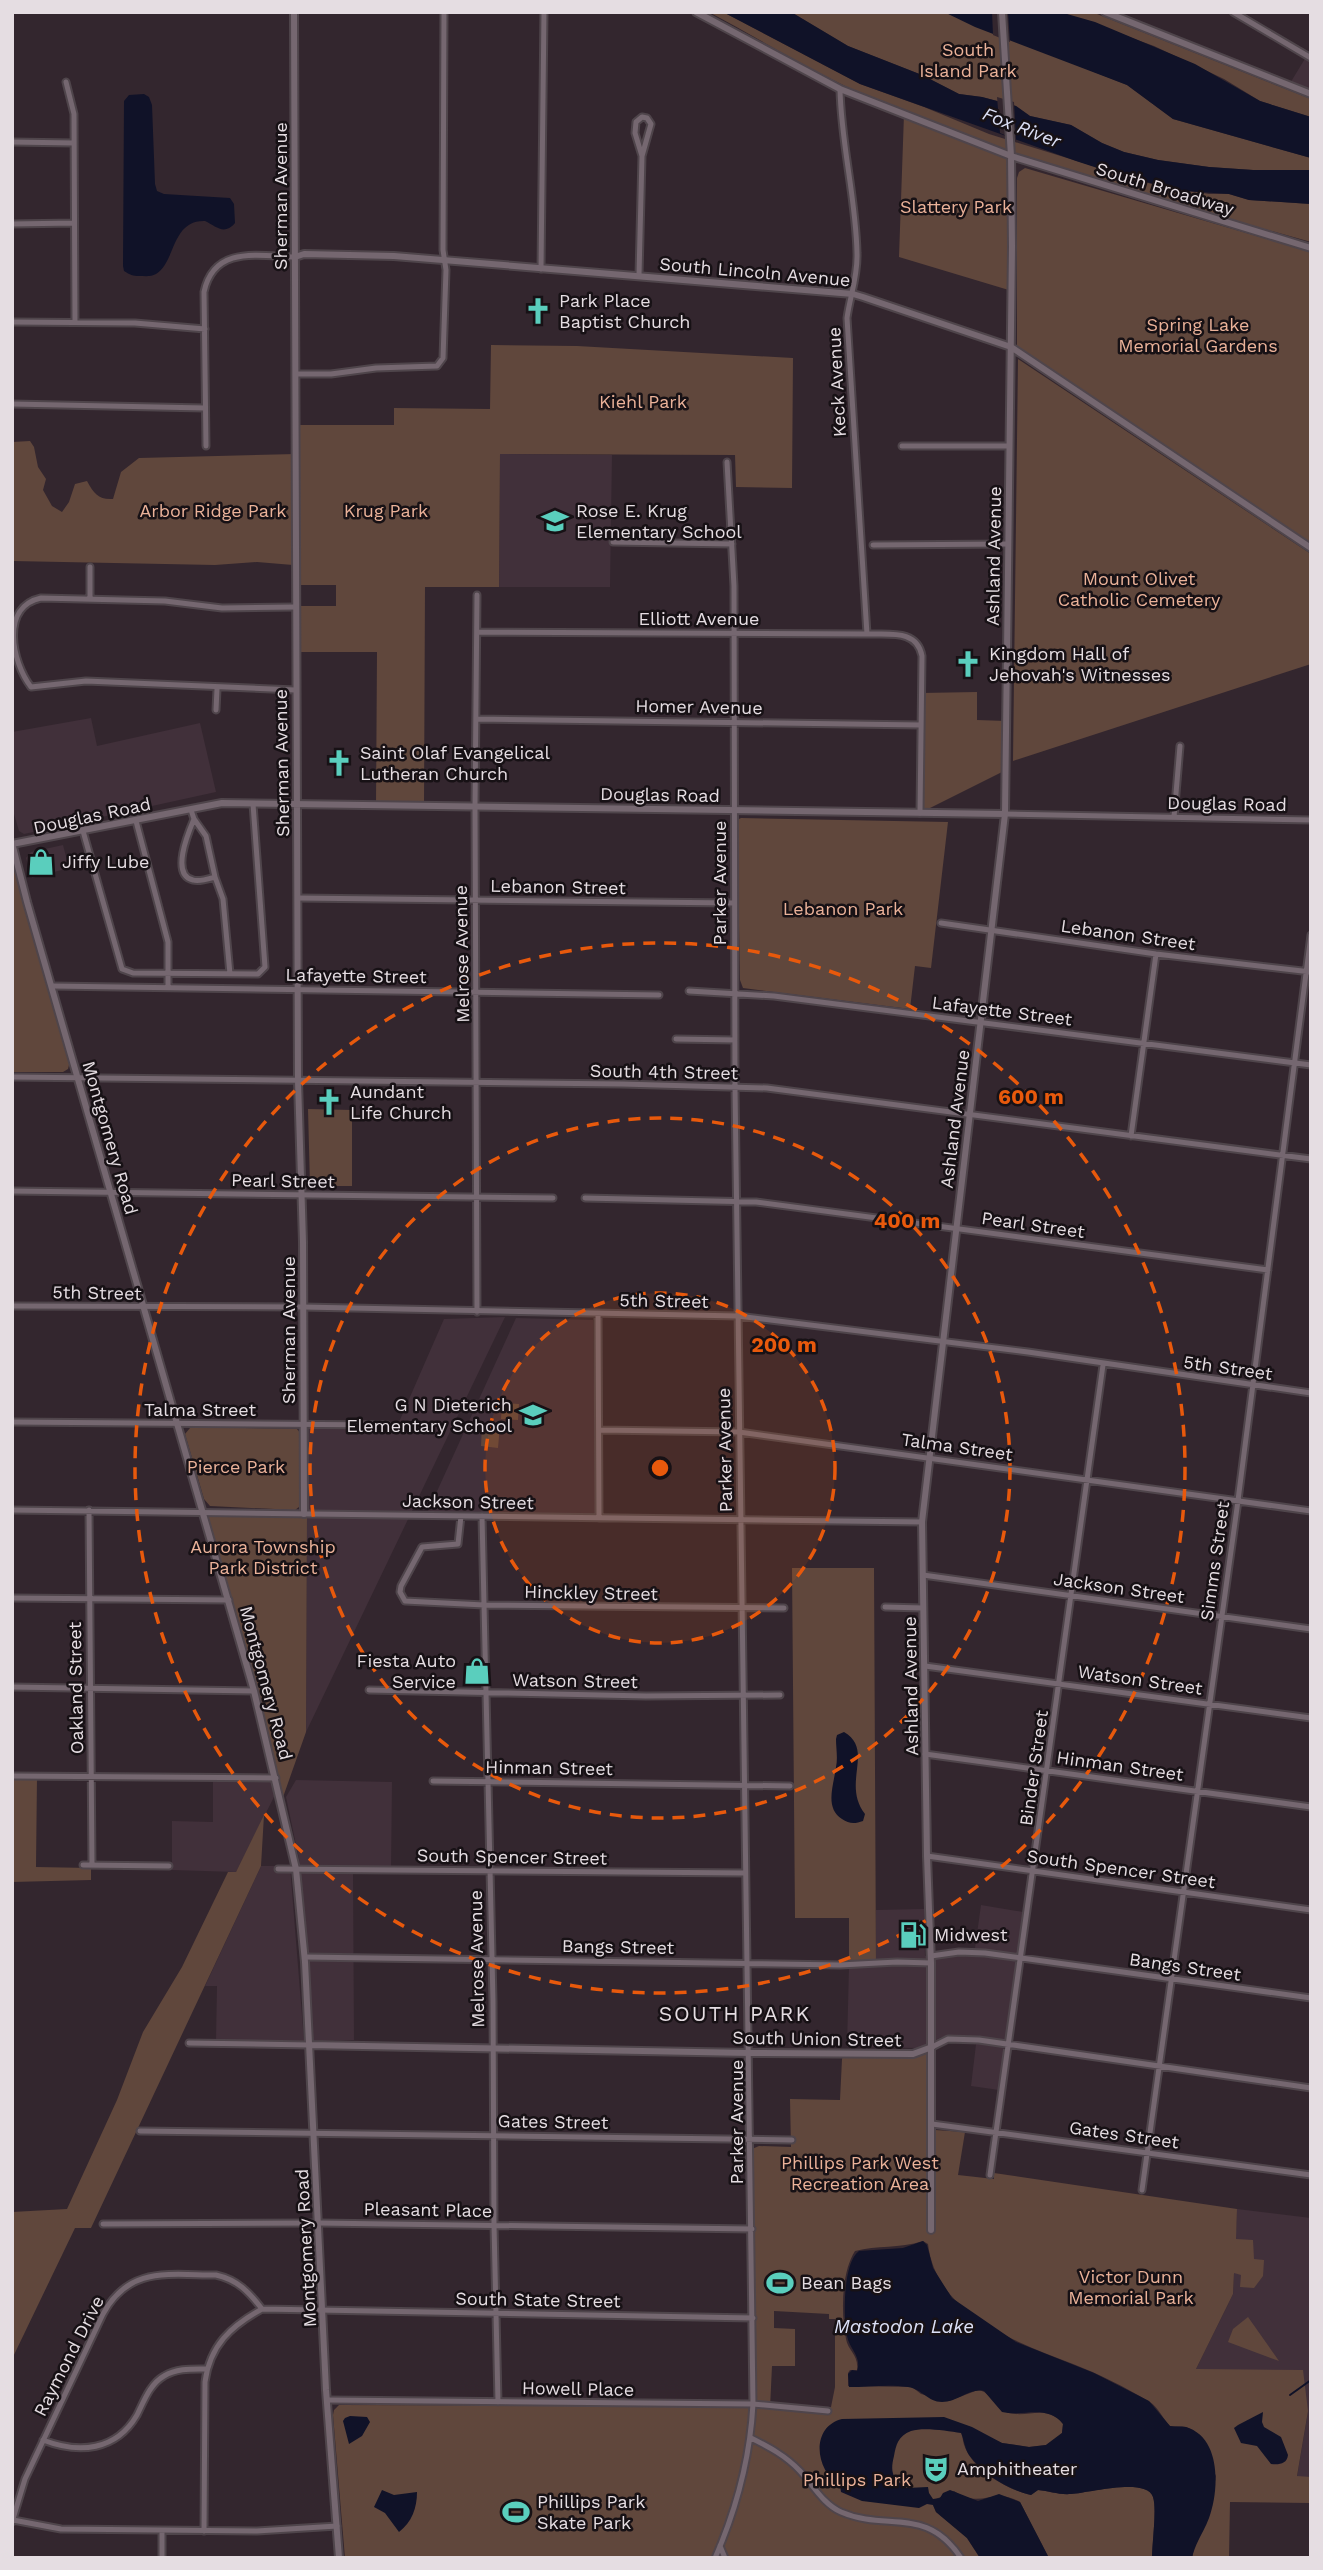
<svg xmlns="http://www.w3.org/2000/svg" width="1323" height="2570" viewBox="0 0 1323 2570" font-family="'Work Sans',sans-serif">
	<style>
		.built { fill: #41303a }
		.green { fill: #60473c; fill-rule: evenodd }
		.water { fill: #101228 }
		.pier { fill: #33262e }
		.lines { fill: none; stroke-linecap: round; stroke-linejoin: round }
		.stream { stroke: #101228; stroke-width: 2 }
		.minor-casing { stroke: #4f454b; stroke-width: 9 }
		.tertiary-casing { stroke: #4f454b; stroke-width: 10 }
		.minor { stroke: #756770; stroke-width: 5 }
		.tertiary { stroke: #756770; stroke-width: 6 }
		.ring { fill: none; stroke: #e8590c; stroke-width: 3.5; stroke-dasharray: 12 9 }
		.labels { text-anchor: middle; stroke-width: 5; stroke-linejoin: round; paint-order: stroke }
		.park-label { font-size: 18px; fill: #ebb299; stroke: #171115 }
		.street-label { font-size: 18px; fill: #e5dde2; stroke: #171115 }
		.poi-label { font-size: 18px; fill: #e5dde2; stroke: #171115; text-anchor: start }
		.water-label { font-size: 19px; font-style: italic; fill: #dce0f6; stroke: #171115 }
		.quarter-label { font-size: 21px; letter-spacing: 2px; fill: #e5dde2; stroke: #171115 }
		.centre { fill: #e8590c; stroke: #171115; stroke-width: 3.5 }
		.ring-label { font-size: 21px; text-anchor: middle; font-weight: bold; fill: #e8590c; stroke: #171115; stroke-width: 5; stroke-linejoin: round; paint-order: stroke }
	</style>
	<rect width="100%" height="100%" fill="#33262e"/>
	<path class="built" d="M1306,57L1311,59V93L1289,85Z
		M500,454L612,455L610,587H499Z
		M91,718L97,746L200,723L216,792L24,834L19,831L12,807V732Z
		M63,845L69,868L32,878L26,858L31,852Z
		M505,1317L306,1732L307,1428L396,1429L444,1319Z
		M516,1318L593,1320L596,1514L428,1511Z
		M213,1779H271L275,1795L236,1872L172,1870V1821L213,1822Z
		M296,1780L392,1782L391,1871H353L354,2040L313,2041L299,1859L286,1797Z
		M261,1866H290L304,2041L216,2040L217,1986H205Z
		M981,1905L1023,1912L999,2090L971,2086L977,2036L942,2037L919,2048L847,2047L849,1966L876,1965V1910L924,1909L925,1956L975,1948Z
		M1237,2209L1311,2218V2477H1297L1308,2411L1196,2369L1233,2294Z"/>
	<path class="green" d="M709,12H723L860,84L924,107L989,134L1158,186L1209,194H1229L1249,200L1311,204V242C1163,201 1014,159 873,99C816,74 763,41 709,12Z
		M791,12H944L1127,85L1173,119L1311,158V170H1253L1209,167L1158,160L1124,152L1102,143L1071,125L1030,116L1016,106L982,97L959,94L922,75L848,46Z
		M1060,12H1092L1311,99V117L1260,101L1224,79L1154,46Z
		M904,114L1011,156L1012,291L899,257Z
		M1025,168L1311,252V544L1017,347V178L1019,172Z
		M491,345L577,346L793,358L792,488L736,487L735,455L500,454L499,587H425L424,806L376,805L377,652H297V606H336V585H298L299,425H394V408L490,409Z
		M1018,359L1311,554V664L1013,761Z
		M30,441L34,447L38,467L46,479L43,490L52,506L62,512L69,502L75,484L87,481C94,494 99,500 113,499L121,472L139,458L296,454L293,565L257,562L215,565L12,561V442Z
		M977,692V720L1006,721V770L920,813L921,693Z
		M741,818L948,822L931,968L915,966L910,1009L743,988L740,980L737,820Z
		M12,861L70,1061L68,1069L63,1072H12Z
		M308,1109L352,1110V1186H310Z
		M502,1403L519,1404L518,1420L501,1419Z
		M482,1424L500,1425L498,1448L481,1446Z
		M196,1427L297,1429L301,1434L299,1507L295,1510L210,1506L204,1499L185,1434L190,1428Z
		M204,1511L307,1514L306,1732L282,1800Z
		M792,1568H874L876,1966H849V1918H795Z
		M12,1777H37L36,1867L91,1868V1880L12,1882Z
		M264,1815L261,1866L91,2228H75L12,2359V2212L67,2209L117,2100L143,2032L182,1967L228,1872H236Z
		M932,2047L935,2130L965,2132L958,2175L994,2179V2173L1237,2209L1236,2239L1253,2240L1254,2259L1264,2260L1263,2276L1254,2288L1240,2287L1241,2275L1234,2273L1233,2294L1196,2369L1303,2370L1308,2411L1297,2476L1311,2477V2503L1230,2502L1229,2558H1192L1195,2544L1208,2519L1216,2476L1193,2430L1186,2427L1170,2426C1163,2419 1158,2407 1150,2402C1125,2387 1099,2374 1073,2364C1016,2342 936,2314 928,2244L923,2241C899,2249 877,2245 855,2251C841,2273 841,2314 846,2339C848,2351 859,2355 857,2370H850L848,2373V2386L912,2387L921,2394L949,2401L978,2390C993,2392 993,2409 1009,2413C1029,2418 1047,2404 1063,2424L1062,2433L1046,2445L1029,2447L1002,2443L964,2425C953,2459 1003,2489 1031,2495L1038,2490C1049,2491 1059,2495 1071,2494C1088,2493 1147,2477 1153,2497C1157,2509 1152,2543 1152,2558H1049L1020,2502C993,2486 981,2510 954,2491L936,2499L933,2505L936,2512L967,2538L980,2558H345L333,2415L334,2410L339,2405L754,2406L752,2149L759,2146L791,2147L790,2099L840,2100L842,2059L844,2054H913ZM774,2311L829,2314V2319H835V2387L831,2407L817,2413L770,2408L772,2366H795V2329L774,2328Z
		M1248,2317L1279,2361L1228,2342L1233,2329Z"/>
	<path class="water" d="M723,12H791L848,46L922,75L959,94L982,97L1016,106L1030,116L1071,125L1102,143L1124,152L1158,160L1209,167L1253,170H1311V204L1249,200L1229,194L1184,191L1125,177L1076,161L860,84Z
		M944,12H1060L1095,22L1195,64L1260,101L1311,117V158L1173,119L1127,85L975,27Z
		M144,94L149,97L152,105L155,184L157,191L164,194L230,198L234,204L235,223C224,236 216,226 205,221C171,220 176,262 156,274C151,277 145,276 139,276C133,276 130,275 124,271L123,266L124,101L129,95Z
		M844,1732C875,1750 841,1783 865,1814L863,1821C855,1824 849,1824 842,1819C824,1808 834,1784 836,1767C838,1758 836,1748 836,1739L837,1735Z
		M923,2241L927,2245L933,2268L952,2298L1016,2342L1094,2373L1149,2401L1170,2426C1175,2427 1181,2426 1186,2427C1222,2438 1219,2491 1209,2518C1204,2532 1195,2543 1192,2558H1152C1152,2543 1157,2509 1153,2497C1147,2477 1088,2493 1071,2494C1059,2495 1050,2491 1038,2490L1031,2495C1008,2490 983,2474 969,2455C965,2449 964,2440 961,2433C947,2431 924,2427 911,2431C898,2436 896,2445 894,2456C890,2472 892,2479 907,2488L928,2487L929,2493L933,2499L940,2498L943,2493L950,2490L978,2501L999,2494L1020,2502L1049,2558H980L967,2538L936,2512L933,2505L927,2504L919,2508L862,2501L841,2492L840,2485C815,2471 810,2427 842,2419L944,2417L972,2427L1002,2443L1029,2447L1046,2445L1062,2433L1063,2424C1047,2404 1024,2417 1002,2412L984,2391C969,2388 958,2402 942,2402C928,2402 922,2389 908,2387C889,2384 868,2387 849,2387L848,2374L852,2370L857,2371C862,2357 850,2350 847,2336C843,2317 843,2262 859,2251L903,2248Z
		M1263,2412L1262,2422L1264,2427L1281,2437L1288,2455C1287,2464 1279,2465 1271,2464L1257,2446L1241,2443L1234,2428L1238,2425Z
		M350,2416L367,2417L370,2422L362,2436L349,2444L343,2421L345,2418Z
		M382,2490L394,2495L417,2492C417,2508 412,2522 399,2532L385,2513L374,2507Z"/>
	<path class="pier" d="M992,12H1008L1010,42L993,35Z
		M997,97L1014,102L1016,140L1000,133Z"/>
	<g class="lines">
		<path class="stream" d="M1290,2395L1311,2380"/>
		<defs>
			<path id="minor" d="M1233,12L1311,58
				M66,82L74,114L75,322
				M840,89C841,144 856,198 857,253C858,276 850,296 847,318L867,634
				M12,142L74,143
				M12,224L74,223
				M541,269L544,12
				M639,275L642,156L635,133L636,122L642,117L647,118L651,124L642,156
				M12,322L135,323L205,329
				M296,374H331L376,368L437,366L443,358L446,270L443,250L444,12
				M12,404L205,408
				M206,446L204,292C214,245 259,256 295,257
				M902,446H1009
				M613,542L732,544
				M873,545L1008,544
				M477,595L475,807L477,1312
				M90,599V567
				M295,607L222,608L165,601L41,598C0,607 12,662 31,687L86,681L295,690
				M477,632L867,634C889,635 917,629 922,656L920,813
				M216,710L217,689
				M477,719L921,725
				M191,810L194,819L206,836L215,877L223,899L230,974
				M1005,814L1311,820
				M1174,817L1180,746
				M194,819C189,831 170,875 193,880C199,882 208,879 215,877
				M136,821L168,942V987
				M83,831L122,969L133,973L258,974L265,967L253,804
				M298,898L734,903
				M941,923L1156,954L1311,972
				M52,986L659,995
				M689,991L774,996L1311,1065
				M676,1039L735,1040
				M12,1077L622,1084L767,1088L1311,1159
				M1131,1136L1156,954
				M12,1191L553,1198
				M585,1198L756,1202L1268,1270
				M12,1306L303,1307L738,1316L1028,1352L1311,1393
				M598,1314L599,1518
				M12,1422L387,1425
				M599,1430L739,1432L1311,1511
				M12,1510L922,1522
				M89,1510L92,1865
				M461,1516L458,1544L422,1547L401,1586L400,1592L405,1601L484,1605L784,1608
				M482,1516L493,2001L494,2225L498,2402
				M923,1575L1311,1629
				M12,1598L229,1600
				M885,1607L923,1608
				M925,1666L1311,1718
				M12,1687L254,1691
				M369,1690L646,1696L780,1695
				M925,1754L1311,1807
				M12,1776L276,1778
				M433,1781L790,1786
				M927,1856L1311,1910
				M83,1865L169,1866
				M278,1869L745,1873
				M931,1956L959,1952L985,1953L1311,1998
				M305,1957L840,1965L897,1962L931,1963
				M189,2043L309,2045
				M932,2047L948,2039L979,2040L1311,2088
				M932,2124L1311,2175
				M140,2131L792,2140
				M990,2175L1103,1365
				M1142,2190L1237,1508L1311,935
				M103,2224L319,2223L752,2229
				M327,2400L753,2404L828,2411
				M751,2438C769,2447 786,2456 800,2471C813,2485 823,2504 841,2512C887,2532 926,2505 961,2558
				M43,2440C79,2454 116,2451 137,2415C144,2401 150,2384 164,2376C177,2368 192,2369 207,2369
				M13,2520L61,2529L257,2531L337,2526
				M12,2522L25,2479L103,2314C129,2266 168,2275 216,2275C238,2280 249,2292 262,2309
				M204,2531L205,2382C210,2345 231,2326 262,2309L753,2318
				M720,2546L725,2558
				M162,2558V2531
				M715,2558C737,2508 750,2459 753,2404L735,1088L734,586L727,462"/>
			<path id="tertiary" d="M294,12L298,1081L303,1242L304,1514
				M696,12L840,89L1011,156L1311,248
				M1105,12L1311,94
				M295,257L304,254L394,256L853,294L863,297L1011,347L1311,548
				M12,843L27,902L254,1691L296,1869L305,1962L326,2390L339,2558
				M12,844L222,803L1005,814
				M309,2045L750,2053L913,2054L932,2047
				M931,2230V1963L927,1856L922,1522L1005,814L1012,247L1011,156L1002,12"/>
		</defs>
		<use href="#minor" class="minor-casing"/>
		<use href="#tertiary" class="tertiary-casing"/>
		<use href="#minor" class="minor"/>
		<use href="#tertiary" class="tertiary"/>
	</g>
	<circle cx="660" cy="1468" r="175" fill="#e8590c" fill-opacity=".12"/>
	<g class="ring">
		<circle cx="660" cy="1468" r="175"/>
		<circle cx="660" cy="1468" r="350"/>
		<circle cx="660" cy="1468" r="525"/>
	</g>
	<defs>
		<symbol id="church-bare" viewBox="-9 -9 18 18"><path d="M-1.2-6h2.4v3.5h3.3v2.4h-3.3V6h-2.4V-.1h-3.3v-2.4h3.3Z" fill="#5acebd" stroke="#171115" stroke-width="2.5" paint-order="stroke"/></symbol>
		<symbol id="school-bare" viewBox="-9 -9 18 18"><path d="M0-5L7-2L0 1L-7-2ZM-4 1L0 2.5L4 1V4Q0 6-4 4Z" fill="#5acebd" stroke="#171115" stroke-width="2.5" paint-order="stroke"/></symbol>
		<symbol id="shop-bare" viewBox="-9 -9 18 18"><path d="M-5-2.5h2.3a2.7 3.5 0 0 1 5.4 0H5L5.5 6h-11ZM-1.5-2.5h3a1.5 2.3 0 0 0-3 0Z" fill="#5acebd" stroke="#171115" stroke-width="2.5" paint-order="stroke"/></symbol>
		<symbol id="fuel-bare" viewBox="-9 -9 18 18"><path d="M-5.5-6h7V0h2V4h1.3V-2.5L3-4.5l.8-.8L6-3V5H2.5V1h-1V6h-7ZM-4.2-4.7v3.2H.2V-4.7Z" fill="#5acebd" stroke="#171115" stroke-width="2.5" paint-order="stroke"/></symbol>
		<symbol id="stadium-bare" viewBox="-9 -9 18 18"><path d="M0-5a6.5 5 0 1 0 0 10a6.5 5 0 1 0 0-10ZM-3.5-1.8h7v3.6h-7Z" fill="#5acebd" stroke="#171115" stroke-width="2.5" paint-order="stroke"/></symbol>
		<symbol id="theatre-bare" viewBox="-9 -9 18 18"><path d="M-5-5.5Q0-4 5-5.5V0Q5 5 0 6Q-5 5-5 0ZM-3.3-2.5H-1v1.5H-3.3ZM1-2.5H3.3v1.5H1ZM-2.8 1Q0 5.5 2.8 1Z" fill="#5acebd" stroke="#171115" stroke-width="2.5" paint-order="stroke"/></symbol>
	</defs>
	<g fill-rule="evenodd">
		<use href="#church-bare" x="519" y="292" width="38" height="38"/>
		<use href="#school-bare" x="536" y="502" width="38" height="38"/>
		<use href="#church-bare" x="949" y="645" width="38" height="38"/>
		<use href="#church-bare" x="320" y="744" width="38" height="38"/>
		<use href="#shop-bare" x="22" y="843" width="38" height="38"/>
		<use href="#church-bare" x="310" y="1083" width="38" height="38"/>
		<use href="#school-bare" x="514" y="1396" width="38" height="38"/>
		<use href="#shop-bare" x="458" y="1652" width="38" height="38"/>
		<use href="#fuel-bare" x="894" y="1916" width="38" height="38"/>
		<use href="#stadium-bare" x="761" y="2264" width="38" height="38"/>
		<use href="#theatre-bare" x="917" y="2450" width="38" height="38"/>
		<use href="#stadium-bare" x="497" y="2493" width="38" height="38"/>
	</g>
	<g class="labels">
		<g class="park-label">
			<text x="968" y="56">South<tspan x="968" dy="21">Island Park</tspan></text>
			<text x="956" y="213">Slattery Park</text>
			<text x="1198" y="331">Spring Lake<tspan x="1198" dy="21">Memorial Gardens</tspan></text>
			<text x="643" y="408">Kiehl Park</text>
			<text x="213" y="517">Arbor Ridge Park</text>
			<text x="386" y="517">Krug Park</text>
			<text x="1139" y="585">Mount Olivet<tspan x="1139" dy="21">Catholic Cemetery</tspan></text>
			<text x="843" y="915">Lebanon Park</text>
			<text x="236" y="1473">Pierce Park</text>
			<text x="263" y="1553">Aurora Township<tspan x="263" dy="21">Park District</tspan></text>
			<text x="860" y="2169">Phillips Park West<tspan x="860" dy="21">Recreation Area</tspan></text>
			<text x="1131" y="2283">Victor Dunn<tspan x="1131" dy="21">Memorial Park</tspan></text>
			<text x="857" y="2486">Phillips Park</text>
		</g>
		<g class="street-label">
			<text transform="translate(1165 189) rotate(17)" y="6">South Broadway</text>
			<text transform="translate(281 196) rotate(-90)" y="6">Sherman Avenue</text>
			<text transform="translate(755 272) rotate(5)" y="6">South Lincoln Avenue</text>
			<text transform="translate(837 382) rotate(-93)" y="6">Keck Avenue</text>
			<text transform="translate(994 556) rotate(-89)" y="6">Ashland Avenue</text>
			<text x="699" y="625">Elliott Avenue</text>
			<text transform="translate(699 707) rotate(1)" y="6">Homer Avenue</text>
			<text transform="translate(282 763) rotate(-91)" y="6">Sherman Avenue</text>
			<text transform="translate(660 795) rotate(1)" y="6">Douglas Road</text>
			<text transform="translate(1227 804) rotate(1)" y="6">Douglas Road</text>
			<text transform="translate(92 816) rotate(-12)" y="6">Douglas Road</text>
			<text transform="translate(720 883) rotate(-90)" y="6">Parker Avenue</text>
			<text transform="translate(558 887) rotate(1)" y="6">Lebanon Street</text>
			<text transform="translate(1128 935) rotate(8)" y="6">Lebanon Street</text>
			<text transform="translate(462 954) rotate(-91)" y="6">Melrose Avenue</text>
			<text transform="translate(356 976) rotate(1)" y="6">Lafayette Street</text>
			<text transform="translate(1002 1011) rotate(7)" y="6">Lafayette Street</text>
			<text transform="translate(664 1072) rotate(1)" y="6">South 4th Street</text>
			<text transform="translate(955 1119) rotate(-83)" y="6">Ashland Avenue</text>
			<text transform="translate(110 1138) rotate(74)" y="6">Montgomery Road</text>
			<text transform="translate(283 1181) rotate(1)" y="6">Pearl Street</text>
			<text transform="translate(1033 1225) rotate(8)" y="6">Pearl Street</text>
			<text transform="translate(97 1293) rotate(1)" y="6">5th Street</text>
			<text transform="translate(664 1301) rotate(1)" y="6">5th Street</text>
			<text transform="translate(289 1330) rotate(-90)" y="6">Sherman Avenue</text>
			<text transform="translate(1228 1368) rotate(8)" y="6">5th Street</text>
			<text x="200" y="1416">Talma Street</text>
			<text transform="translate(957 1447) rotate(8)" y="6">Talma Street</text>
			<text transform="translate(725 1450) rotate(-91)" y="6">Parker Avenue</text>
			<text transform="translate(468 1502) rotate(1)" y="6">Jackson Street</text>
			<text transform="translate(1215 1561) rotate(-82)" y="6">Simms Street</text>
			<text transform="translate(1119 1588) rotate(8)" y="6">Jackson Street</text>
			<text transform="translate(591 1593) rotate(1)" y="6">Hinckley Street</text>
			<text transform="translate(1140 1680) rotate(8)" y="6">Watson Street</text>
			<text transform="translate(575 1681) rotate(1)" y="6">Watson Street</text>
			<text transform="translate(266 1683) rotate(75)" y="6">Montgomery Road</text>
			<text transform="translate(911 1686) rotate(-91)" y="6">Ashland Avenue</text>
			<text transform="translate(76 1688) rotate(-91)" y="6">Oakland Street</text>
			<text transform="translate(1120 1766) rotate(8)" y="6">Hinman Street</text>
			<text transform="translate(549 1768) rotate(1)" y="6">Hinman Street</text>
			<text transform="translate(1034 1768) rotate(-82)" y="6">Binder Street</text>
			<text transform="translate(512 1857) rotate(1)" y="6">South Spencer Street</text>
			<text transform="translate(1121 1869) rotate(8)" y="6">South Spencer Street</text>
			<text transform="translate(618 1947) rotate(1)" y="6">Bangs Street</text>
			<text transform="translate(477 1959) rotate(-91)" y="6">Melrose Avenue</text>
			<text transform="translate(1185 1967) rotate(8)" y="6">Bangs Street</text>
			<text transform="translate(817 2039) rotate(1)" y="6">South Union Street</text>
			<text transform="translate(553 2122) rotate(1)" y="6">Gates Street</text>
			<text transform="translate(737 2122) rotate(-90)" y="6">Parker Avenue</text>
			<text transform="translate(1124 2135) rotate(8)" y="6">Gates Street</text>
			<text transform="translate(428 2210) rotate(1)" y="6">Pleasant Place</text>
			<text transform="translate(306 2248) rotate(-93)" y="6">Montgomery Road</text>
			<text transform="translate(538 2300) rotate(1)" y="6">South State Street</text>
			<text transform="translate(69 2356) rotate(-63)" y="6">Raymond Drive</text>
			<text transform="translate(578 2389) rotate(1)" y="6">Howell Place</text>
		</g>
		<g class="poi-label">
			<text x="559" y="307">Park Place<tspan x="559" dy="21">Baptist Church</tspan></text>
			<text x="576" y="517">Rose E. Krug<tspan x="576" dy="21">Elementary School</tspan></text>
			<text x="989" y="660">Kingdom Hall of<tspan x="989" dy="21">Jehovah's Witnesses</tspan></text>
			<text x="360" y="759">Saint Olaf Evangelical<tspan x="360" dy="21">Lutheran Church</tspan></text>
			<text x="62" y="868">Jiffy Lube</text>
			<text x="350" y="1098">Aundant<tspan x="350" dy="21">Life Church</tspan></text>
			<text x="512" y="1411" text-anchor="end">G N Dieterich<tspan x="512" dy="21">Elementary School</tspan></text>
			<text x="456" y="1667" text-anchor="end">Fiesta Auto<tspan x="456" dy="21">Service</tspan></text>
			<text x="934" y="1941">Midwest</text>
			<text x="801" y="2289">Bean Bags</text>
			<text x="957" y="2475">Amphitheater</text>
			<text x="537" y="2508">Phillips Park<tspan x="537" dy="21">Skate Park</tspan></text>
		</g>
		<g class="water-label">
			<text transform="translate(1022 127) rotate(21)" y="7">Fox River</text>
			<text x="904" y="2333">Mastodon Lake</text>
		</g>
		<g class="quarter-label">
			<text x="735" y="2021">SOUTH PARK</text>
		</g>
	</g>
	<circle cx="660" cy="1468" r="10" class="centre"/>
	<g class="ring-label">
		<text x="1031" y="1104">600 m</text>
		<text x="907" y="1228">400 m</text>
		<text x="784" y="1352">200 m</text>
	</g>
	<rect width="1323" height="2570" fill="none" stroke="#e5dde2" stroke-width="28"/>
</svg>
